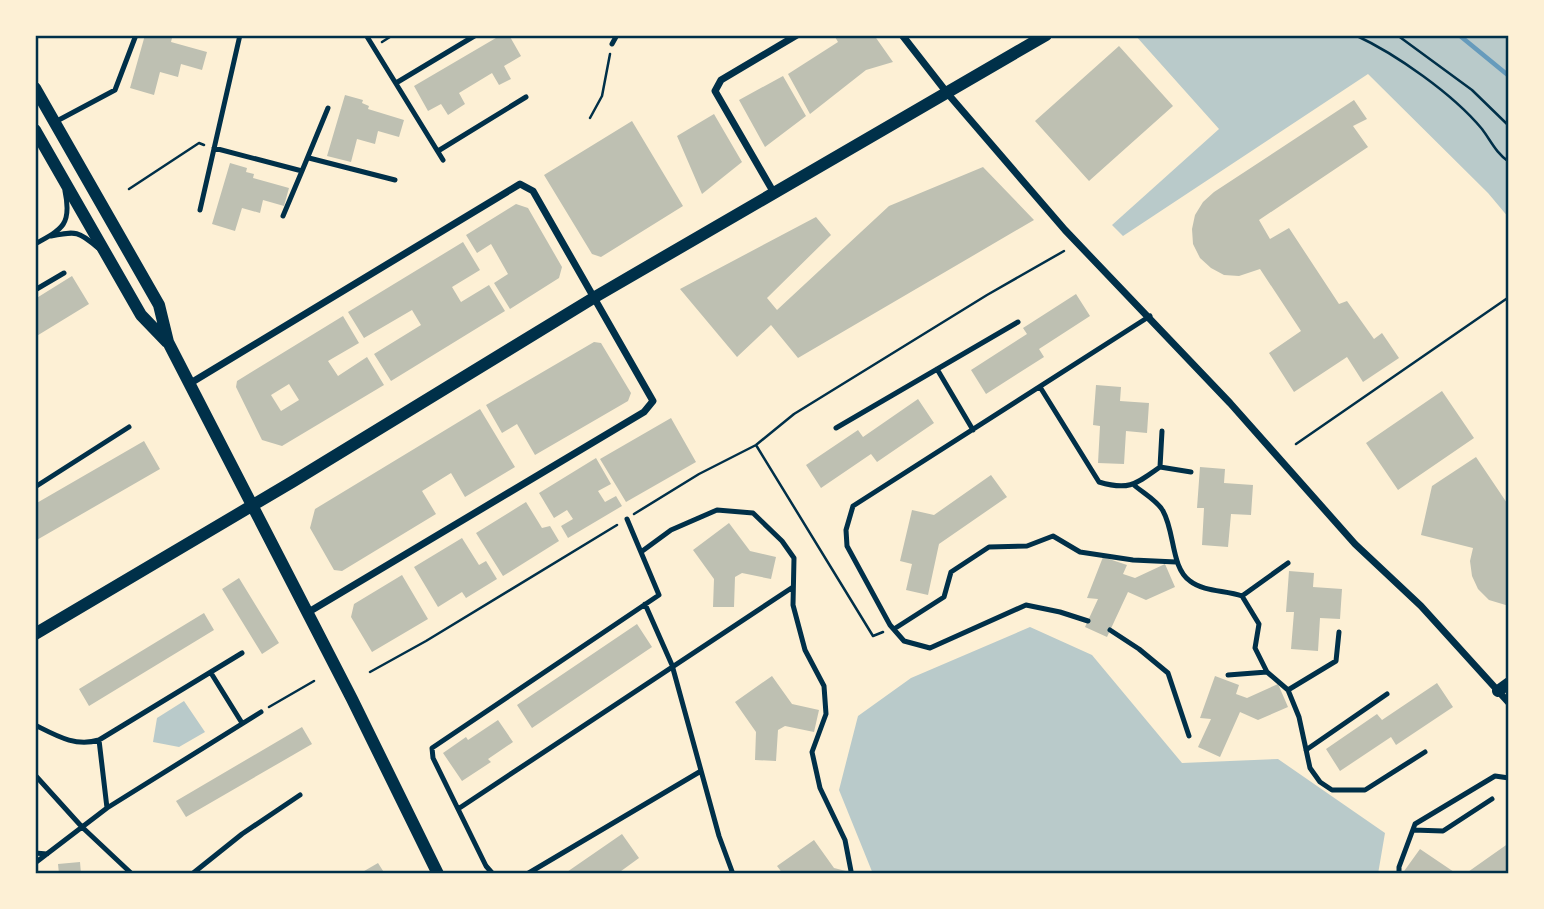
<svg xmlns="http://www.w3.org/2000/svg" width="1544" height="909" viewBox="0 0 1544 909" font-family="'Public Sans',sans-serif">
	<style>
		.green { fill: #b9caca }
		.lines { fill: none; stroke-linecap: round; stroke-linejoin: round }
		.stream { stroke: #669bbc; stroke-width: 4.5 }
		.building { fill: #bec0b2; fill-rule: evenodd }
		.path { stroke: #003049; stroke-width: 2.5 }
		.service { stroke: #003049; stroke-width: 5 }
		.minor { stroke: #003049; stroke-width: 7 }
		.tertiary { stroke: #003049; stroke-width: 12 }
		.neatline { fill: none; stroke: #003049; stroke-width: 2.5 }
	</style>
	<rect width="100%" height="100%" fill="#fdf0d5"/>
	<path class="green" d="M1135,35H1509V218L1488,193L1368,74L1123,236L1112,225L1219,129Z
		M1030,627L1092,655L1182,763L1278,759L1385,833L1378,874H873L839,790L858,716L911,678Z
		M184,701L205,732L179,747L153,742L157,718Z"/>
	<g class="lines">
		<path class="stream" d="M1459,35L1509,76"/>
	</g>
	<path class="building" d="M145,35H165L172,38L171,42L207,52L202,70L181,64L178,77L160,72L154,95L130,88Z
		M501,35H509L521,56L504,66L511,79L499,85L492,73L459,93L465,104L448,115L441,104L428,111L414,86Z
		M834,35H874L893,62L866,70L810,114L788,74L838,42Z
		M1119,46L1173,106L1089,181L1035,121Z
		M783,76L806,116L765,147L739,100Z
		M345,95L363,100L362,103L369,106L368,109L404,120L399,137L378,131L375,144L357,139L351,162L327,156Z
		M1354,100L1367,119L1353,126L1368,147L1259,220L1270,239L1289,228L1339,304L1347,301L1374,339L1382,333L1399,358L1363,382L1347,357L1294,392L1269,353L1301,331L1260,269L1239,276L1224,275L1211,268L1200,258L1193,244L1192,229L1195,215L1203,202L1214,192Z
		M714,114L742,162L702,194L677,136Z
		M632,121L683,206L601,257L592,254L544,175Z
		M230,163L247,168L246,172L254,174L253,178L289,188L284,206L263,200L260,213L242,208L235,231L212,224Z
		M983,167L1034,220L798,358L771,325L737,357L680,289L816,217L831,235L767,298L777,310L889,206Z
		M516,204L528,208L562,267L559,278L510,309L494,283L508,274L491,244L477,253L466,235Z
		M463,242L480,270L452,287L461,302L489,285L505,311L391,381L374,354L421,325L412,310L364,338L348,312Z
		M72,276L89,304L35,337V299Z
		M1076,294L1090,316L1039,349L1044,357L986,394L971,370L1027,334L1023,328Z
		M343,316L359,343L328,361L338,376L367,357L384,385L282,446L262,440L236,387L237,381ZM289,384L299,400L281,411L271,395Z
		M594,342L601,343L631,393L628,401L535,455L517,424L502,433L486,405Z
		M1096,385L1121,387L1120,401L1149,403L1147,433L1126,431L1124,464L1098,463L1100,426L1093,425Z
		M1442,391L1474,438L1398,490L1366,443Z
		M918,399L934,423L877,462L871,454L821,488L806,465L858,430L863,437Z
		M480,409L515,467L465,497L451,473L422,491L436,514L342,571L334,570L310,528L315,509Z
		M671,418L696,462L626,502L600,459Z
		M144,441L160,469L35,541V504Z
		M1476,457L1509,506V606L1489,600L1478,589L1472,576L1470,561L1473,548L1421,535L1432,486Z
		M596,458L611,484L598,491L605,502L616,496L622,506L568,538L561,526L573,519L567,510L554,518L539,493Z
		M1200,467L1225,469L1224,483L1253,485L1251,515L1231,514L1228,547L1202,545L1204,508H1197Z
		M991,475L1007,497L939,544L928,595L906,590L912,564L900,561L912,510L934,515Z
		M526,502L542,528L550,526L559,541L503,576L476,533Z
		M729,523L750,551L776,557L771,579L742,573L735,577L734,607H713L714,579L693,550Z
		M462,538L479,565L486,561L497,579L466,598L462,592L438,607L414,567Z
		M1103,557L1127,565L1123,574L1135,578L1165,564L1175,587L1146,600L1128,592L1107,637L1085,627L1098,599L1087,598Z
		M1289,571L1314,573L1313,587L1342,589L1340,619L1320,618L1318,651L1291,649L1294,612H1286Z
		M402,575L428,619L372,652L351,617L354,604Z
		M239,578L279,643L262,654L222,589Z
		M204,613L214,630L89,706L79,689Z
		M637,624L652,647L532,728L517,705Z
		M772,676L792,704L819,710L814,732L785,726L778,730L776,761L755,760L756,732L735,702Z
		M1215,676L1239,685L1236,694L1247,698L1278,684L1288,707L1258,720L1240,712L1220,757L1198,747L1211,719L1200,718Z
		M1437,683L1453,707L1396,745L1391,737L1340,771L1326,749L1377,714L1382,720Z
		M498,720L513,742L488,759L491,762L462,781L443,753L466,737L468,740Z
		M302,727L312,744L186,817L176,801Z
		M622,834L639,858L617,874H564Z
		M814,840L834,868L858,874H783L777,866Z
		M1509,843V874H1465Z
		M1420,849L1457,874H1402Z
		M80,862L81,874H59L58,864Z
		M378,863L385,874H359Z"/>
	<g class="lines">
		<path class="path" d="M1355,35C1396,54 1453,94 1482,129C1491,141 1496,153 1509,162
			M1397,35L1472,90L1509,126
			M382,42L393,35
			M590,118L602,96L610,54
			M129,189L199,143L204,145
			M1296,444L1509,297
			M756,445L873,636L883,632
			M634,514L699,474L756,445L794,414L987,295L1064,251
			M370,672L426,641L617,525
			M269,707L314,681"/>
		<path class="service" d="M246,35H249
			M366,35L443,160
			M612,44L617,35
			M396,83L476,35
			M55,122L115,90L136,35
			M214,148L302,171L328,108
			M438,151L526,97
			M309,158L395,180
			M200,210L240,35
			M283,216L302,171
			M51,236C76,231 79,231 98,248
			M35,244C63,229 72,224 65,191
			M35,290L64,273
			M937,369L973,430
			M1040,387L1099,482C1129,491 1136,484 1160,467L1162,431
			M836,428L1018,322
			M1160,467L1191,472
			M1134,485C1143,493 1158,501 1163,511C1175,532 1171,568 1190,581C1204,592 1226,590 1242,596L1259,624L1255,648L1267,672L1288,690L1299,717L1310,768L1320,782L1332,790H1365L1425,752
			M35,487L129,427
			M627,519L659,595L432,748L433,758L458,809L793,587
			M641,552L671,530L717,510L753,513L782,541L794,558L793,605L805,650L824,686L826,714L812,752L820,788L845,840L851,871
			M1242,596L1288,563
			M645,604L672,665L719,836L733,874
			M1088,621L1060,612L1026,605L930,648L904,641L890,625L847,546L846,530L853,506L1150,316
			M894,629L944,597L951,572L989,547L1027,546L1053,536L1080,552L1133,560L1176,562
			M1110,630L1139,649L1168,673L1189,736
			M211,673L242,723
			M1228,675L1267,672
			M1288,690L1336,661L1339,632
			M35,725C57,736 75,747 99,740L242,653
			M99,740L107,808
			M1306,750L1387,694
			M35,775L82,827L132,874
			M458,809L486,866L493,874
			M1413,830L1443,831L1492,799
			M35,853L47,854
			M35,863L107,808L261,712
			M192,874L242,834L300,795
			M527,874L701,771
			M1399,874V867L1415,824L1495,776L1509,778"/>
		<path class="minor" d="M902,35L948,94L1065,230L1230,403L1355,544L1421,606L1509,703
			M774,193L715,91L721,80L797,35
			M189,384L520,184L533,191L653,401L644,412L307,613"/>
		<path class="tertiary" d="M35,88L159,305L168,342L352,699L438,874
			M35,130L141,315L167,342
			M35,634L292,482L595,297L1046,35
			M1498,691L1509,683"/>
	</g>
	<rect width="1544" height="909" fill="none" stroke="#fdf0d5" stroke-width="74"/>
	<rect x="37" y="37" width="1470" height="835" class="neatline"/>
</svg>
